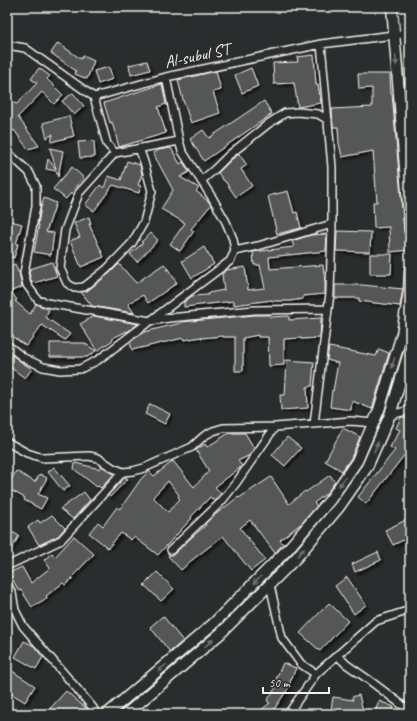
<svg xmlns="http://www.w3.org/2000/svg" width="417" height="721" viewBox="0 0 417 721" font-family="Caveat,sans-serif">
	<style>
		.building { fill: #555756; stroke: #f4f1e8; fill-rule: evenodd; filter: url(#shadow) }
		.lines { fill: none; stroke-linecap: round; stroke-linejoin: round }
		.minor-casing { stroke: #f4f1e8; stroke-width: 10 }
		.secondary-casing { stroke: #f4f1e8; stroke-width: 13 }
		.minor { stroke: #2a2d2e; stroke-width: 7 }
		.secondary { stroke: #2a2d2e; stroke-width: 10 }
		.oneway { fill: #71726f }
		.labels { text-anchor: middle; stroke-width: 3; stroke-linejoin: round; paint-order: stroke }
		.street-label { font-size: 17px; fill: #f4f1e8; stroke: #2a2d2e }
	</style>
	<defs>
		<filter id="shadow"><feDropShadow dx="2.5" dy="2.5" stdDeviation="1" flood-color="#0009"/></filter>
	</defs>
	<rect width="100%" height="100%" fill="#2a2d2e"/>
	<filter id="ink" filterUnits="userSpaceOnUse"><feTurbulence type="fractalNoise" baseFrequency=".025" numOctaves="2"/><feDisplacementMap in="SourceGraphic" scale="8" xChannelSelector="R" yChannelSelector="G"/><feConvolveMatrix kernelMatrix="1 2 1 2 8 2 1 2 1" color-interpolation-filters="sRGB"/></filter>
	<g filter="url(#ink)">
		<path class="building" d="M58,43L81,59L83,56L94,61L87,79L75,74L76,71L51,53Z
			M314,55L316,85H318L321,103L298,107L294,83L274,84L273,63L298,62L297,57Z
			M147,61L150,70L131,75L129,65Z
			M109,67L113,79L98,84L94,71Z
			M39,68L50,76L47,79L63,95L54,104L42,92L18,117L39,146L28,149L14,130L10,134L7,130V100L17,104L37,83L31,79Z
			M251,68L258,86L242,93L235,75Z
			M216,71L221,90L213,92L220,113L191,123L183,100L178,80Z
			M358,74H390L391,94H392L404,230V233L408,235L409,250L390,252L389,227L374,228L373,202H377L373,151L342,157L339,143L338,127H333L332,109L372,107V88L359,89Z
			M162,84L166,104L158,107L166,133L119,147L112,122L110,123L104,103Z
			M73,93L84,106L74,115L62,101Z
			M264,101L272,114L204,161L190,139L203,130L209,138Z
			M69,116L74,136L51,142L53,134L47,138L43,123Z
			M94,141L95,157L80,158L78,142Z
			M50,148L63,151L58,177L56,171L46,169L48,159L56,169Z
			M171,148L180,164L183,162L189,172L180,177L199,188L196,191L209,202L211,205L191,229L194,231L180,251L170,244L185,223L161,209L173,190L153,153L159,150Z
			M239,154L247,165L241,169L252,186L236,197L225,181H224L218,173L232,159Z
			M127,161L140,165L142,174L138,185L141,186L139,193L113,185L94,211L85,205L100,185L104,188L108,176L121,180Z
			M72,167L84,178L66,199L53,189Z
			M288,191L294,213L297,212L301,228L277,234L268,196Z
			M44,198L56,203L46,232L54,233L51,255L34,252L39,225H38L41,207Z
			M89,217L91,224H89L104,257L81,267L70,241L80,237L74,223Z
			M7,220L22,224L16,244H18L14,258L7,256V246L10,237H7Z
			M337,231L371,232L370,252L336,251Z
			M151,233L158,240L137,262L130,254L143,243L141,242Z
			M327,234L326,251L269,257L270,269L323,265L325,283V294L303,296V299L290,301H272V300L234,305V301L184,307V302L192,296L208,295V293L224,290L222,274L227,270L245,267L248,290L265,288L260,265H254L253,252L294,247L292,241L311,235Z
			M204,247L214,264L192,278L182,261Z
			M370,254H392L391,274H370Z
			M52,262L57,276L34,283V282L32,283L29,273L30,269Z
			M15,264L18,272H19L22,287L9,292L7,288V267Z
			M119,264L136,283L164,264L168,269L166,270L168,269L177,283L148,303L143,295L128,304L134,313L92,306L81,292L87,291L110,273Z
			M335,285H362L403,289L400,306L359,301V298H335Z
			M12,293L17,300L15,301L30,314L36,304L46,308L49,310L45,317L70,334L65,340L42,325L26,346L13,337L14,336L7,330V294L9,296Z
			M255,315H270V317L289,316V320L321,318L320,338L301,339V338L284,339V365L269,366L268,337H258V335L243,338V371H235V337H223V336L201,338V337L184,340L183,338L132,350L130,342L144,332L181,323V322Z
			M94,316L138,324L127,332V331L113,338V340L97,351L80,324Z
			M50,343H84L96,351L87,357H50Z
			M329,347L376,356L379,349L389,353L372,409L352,401L351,410L330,407L332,390L333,391L338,363L327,360Z
			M7,351L21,362L32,369L25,378L7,365Z
			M287,360L314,362L312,386L307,387L308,408L281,410L280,395H285Z
			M150,404L170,414L165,424L145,414Z
			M401,417H404L410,419V457L406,453L366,504L358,497L395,450L390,447L400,430L396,428Z
			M343,428L360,437L351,458L342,471L325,461Z
			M229,433H245L254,448L250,455L238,461L242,466L241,467L215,487L221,493L214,501L210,497L191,517L192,518L158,555L134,537L131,540L121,533L108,548L89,533L98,522L103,526L117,507L120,509L141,479L149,471L154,476L173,461L194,487L209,471L196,450L205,444L207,447ZM168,481L179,495L178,497L180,499L168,512L153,497Z
			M287,437L301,448L285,466L272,455Z
			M75,463L100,469L102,466L114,474L101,488L98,486L97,487L74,469Z
			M54,467L70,486L63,491L48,472Z
			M16,471L35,482L40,474L47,478L38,494L47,498L41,509L24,500L25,498L7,488Z
			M330,475L335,482L327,493L314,503L317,506L302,523L280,540L283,544L275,553L250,520L240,528L265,560L251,571L223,536L192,560L181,570L168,556L169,555H172L174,554L193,536L206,525L205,524L213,516L223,509L238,497L239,498L271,477L289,504L305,491L306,492Z
			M125,477L128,479L110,497L108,495Z
			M84,492L90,500L73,519L60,509Z
			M52,515L65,528L58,536L39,545L28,527L38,520L40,523Z
			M410,518V537L393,545L385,530Z
			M7,529L19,536L7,556Z
			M74,536L94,554L72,577L73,578L65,585L63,583L46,596L47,598L32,607L21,590L19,591L9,573L22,567L31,583L50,568L44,560L52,553L55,557Z
			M378,552L381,560L355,572L352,564Z
			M157,572L174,589L161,601L144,585Z
			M347,577L366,605L354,614L335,586Z
			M329,603L348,621L320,651L300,633Z
			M163,616L183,641L170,652L150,627Z
			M24,641L34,646L43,657L36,669L15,657Z
			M283,663L296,668L287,690L271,714H256L270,703L267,701L276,687L273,686Z
			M12,671L35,686L25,702L7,691V679Z
			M66,691L89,711L90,714H45Z
			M359,695L364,714H355L331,710L333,697L353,700L352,697Z
			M379,701L394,707L391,714H379L375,712Z"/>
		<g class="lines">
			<defs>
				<path id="minor" d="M321,44L332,167V224
					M7,45L25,48L94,97L166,77L321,44L410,33
					M94,97L107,144L115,153L179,141
					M7,152L29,172L36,186V206L24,273L27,285L38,300L47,303L150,321L230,261L235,251L233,239L226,222L213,199L182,151L179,141L166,77
					M115,153L79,193L65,230L60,268L67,283L74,288L84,287L107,269L132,243L144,222L152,191L144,162L139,148
					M201,181L215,169L229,155L268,124L285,113L298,112L318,114L328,120
					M235,251L258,246L332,224L330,293L314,424
					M7,345L24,358L43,367L60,370L80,369L98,360L150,321L169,318L254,310L328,309
					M390,415L410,410
					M7,442L27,453L43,458L89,456L98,458L113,468L123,472L133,471L144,468L192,447L204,436L213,431L223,428L275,427L351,421L374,423
					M171,550L221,502L236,483L275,427
					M7,566L61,540L123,472
					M7,584L12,593L15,610L23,626L78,690L93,708L96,714
					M270,585L282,638L301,664L316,674
					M337,655L346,664L369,680L410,711
					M288,714L316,674L376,621L410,610"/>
				<path id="secondary" d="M392,7L410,229
					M403,7L410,82
					M107,714L213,624L287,550L330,500L357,461L379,410L402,334L409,291L410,270
					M126,714L221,633L296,558L339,507L367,467L390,415L410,349"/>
			</defs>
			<use href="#minor" class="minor-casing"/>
			<use href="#secondary" class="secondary-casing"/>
			<use href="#minor" class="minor"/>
			<use href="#secondary" class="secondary"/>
		</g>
		<defs><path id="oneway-solid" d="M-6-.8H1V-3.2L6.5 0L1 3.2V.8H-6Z"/></defs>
		<g class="oneway">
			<use href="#oneway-solid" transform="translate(396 60) rotate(85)"/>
			<use href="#oneway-solid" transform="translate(393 363) rotate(107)"/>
			<use href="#oneway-solid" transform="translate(376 447) rotate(-66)"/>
			<use href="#oneway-solid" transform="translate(342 482) rotate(125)"/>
			<use href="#oneway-solid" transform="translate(301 552) rotate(-50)"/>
			<use href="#oneway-solid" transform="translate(257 580) rotate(135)"/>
			<use href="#oneway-solid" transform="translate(209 643) rotate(-40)"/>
			<use href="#oneway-solid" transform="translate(162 668) rotate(140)"/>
		</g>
	</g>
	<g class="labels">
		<g class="street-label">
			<text transform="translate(197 55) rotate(-12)" y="6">Al-subul ST</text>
		</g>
	</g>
	<rect width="417" height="721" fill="none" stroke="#2a2d2e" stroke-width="24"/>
	<rect x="12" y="12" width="393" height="697" fill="none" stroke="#f4f1e8" stroke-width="1.5" filter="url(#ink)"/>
	<path d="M263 687v6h66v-6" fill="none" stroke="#f4f1e8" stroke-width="2"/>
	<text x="269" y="687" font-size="12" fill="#f4f1e8" stroke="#2a2d2e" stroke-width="3" paint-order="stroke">50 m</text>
</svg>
